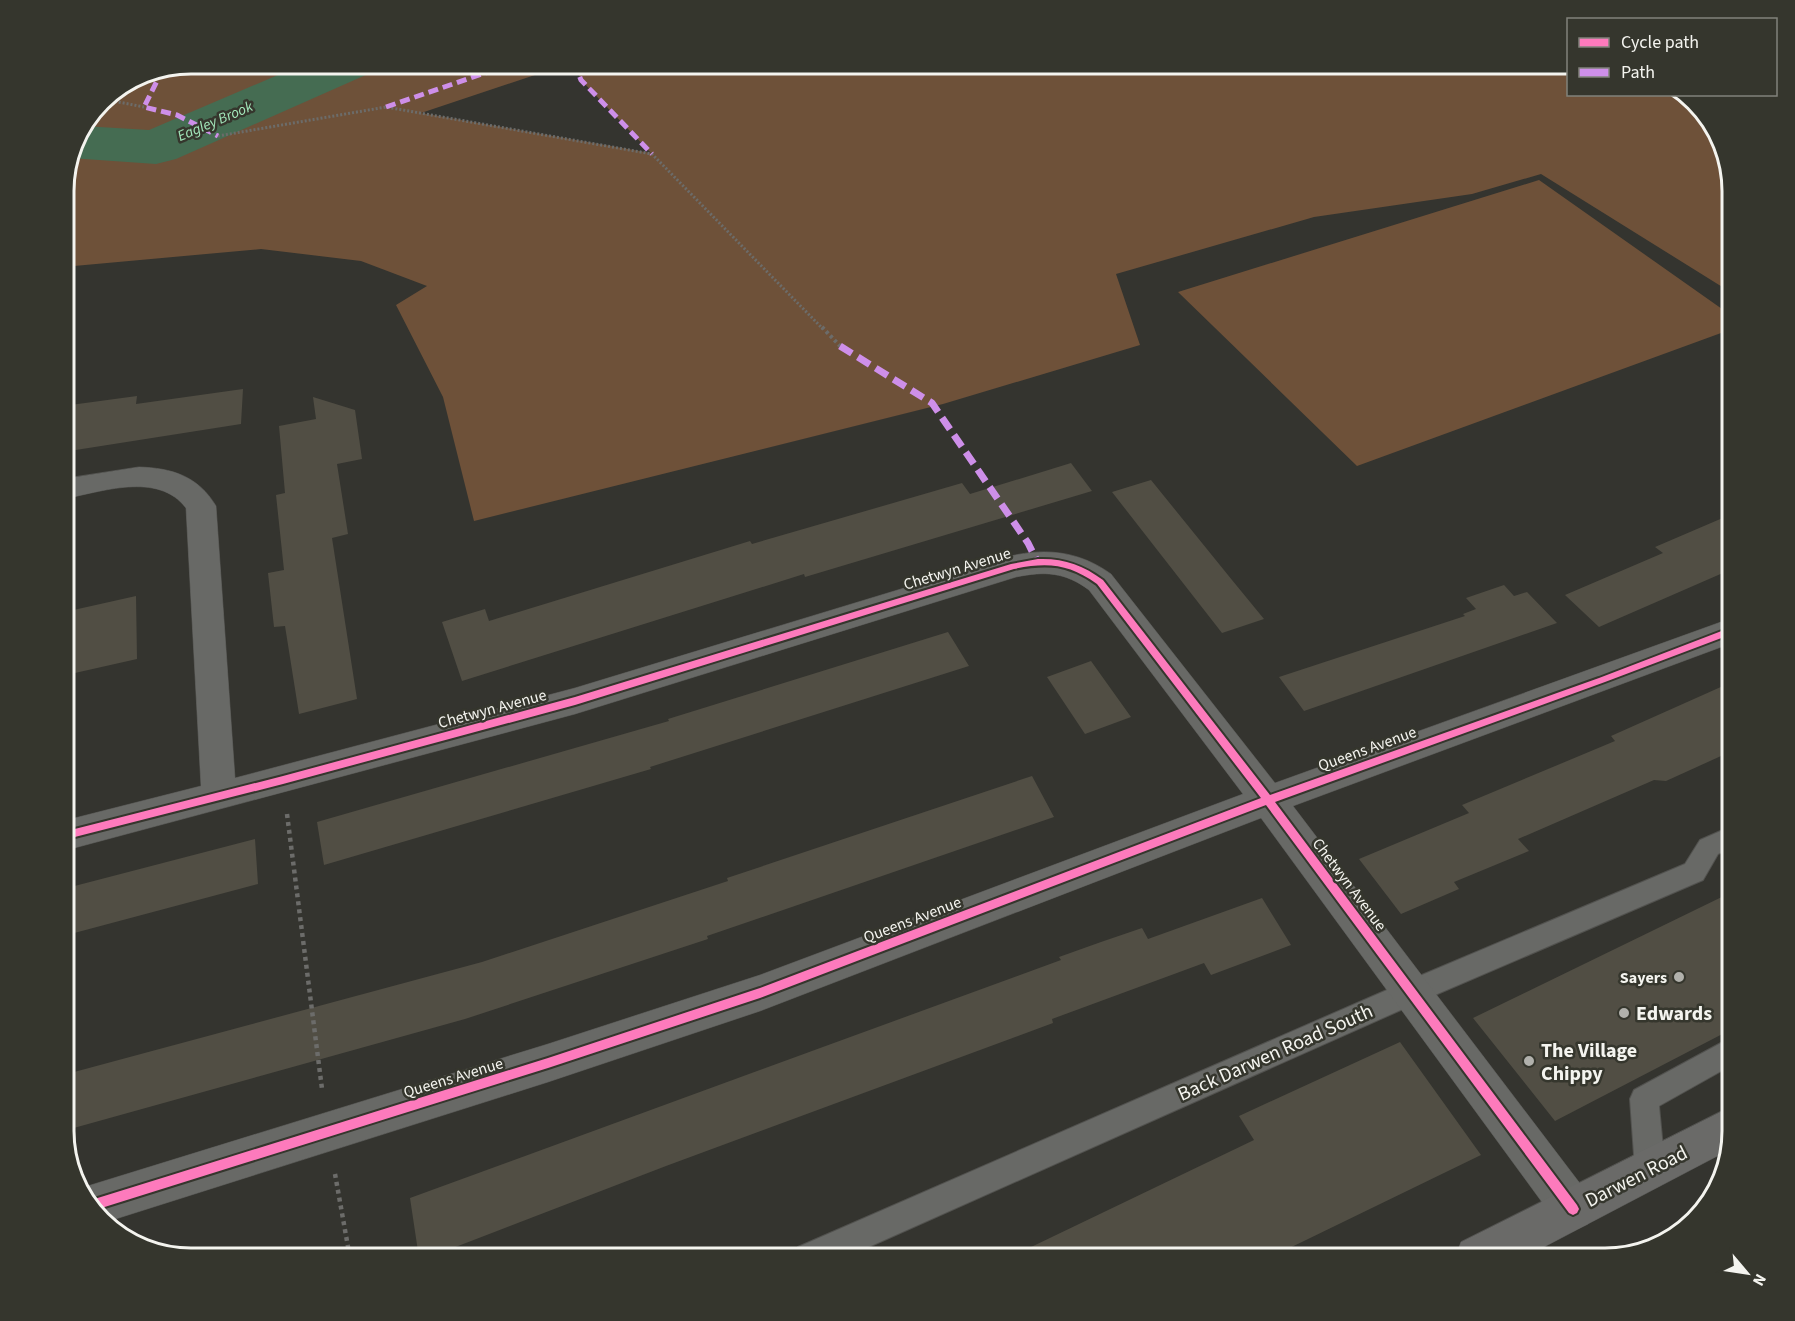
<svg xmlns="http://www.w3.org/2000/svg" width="1795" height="1321" viewBox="0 0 1795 1321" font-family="'Source Sans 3',sans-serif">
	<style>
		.green { fill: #6e5139 }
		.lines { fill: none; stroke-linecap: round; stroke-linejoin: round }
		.river { fill: #456c52; fill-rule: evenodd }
		.building { fill: #514e44 }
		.lane-casing { stroke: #52524f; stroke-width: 2 }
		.street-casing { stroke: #52524f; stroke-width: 1 }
		.secondary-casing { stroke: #52524f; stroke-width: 1 }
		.path-far2 { stroke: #6c6c6a; stroke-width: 3; stroke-dasharray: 2 2; stroke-linecap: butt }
		.path-far1 { stroke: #6c6c6a; stroke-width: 4; stroke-dasharray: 3 3; stroke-linecap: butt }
		.path { stroke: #6c6c6a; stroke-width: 4.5; stroke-dasharray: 4 4; stroke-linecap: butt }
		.lane { fill: #686966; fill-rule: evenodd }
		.street { fill: #686966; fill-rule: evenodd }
		.secondary { fill: #6a6a68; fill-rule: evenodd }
		.quiet-far1 { stroke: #ce8fe9; stroke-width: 5; stroke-dasharray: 10 5; stroke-linecap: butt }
		.quiet { stroke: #ce8fe9; stroke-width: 7; stroke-dasharray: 14 7; stroke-linecap: butt }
		.cycleway-casing { stroke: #35362d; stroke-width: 4 }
		.cycleway { fill: #fd7abc; fill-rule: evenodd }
		.poi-dot { fill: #b1b1ac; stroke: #35362d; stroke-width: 2 }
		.labels { text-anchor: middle; stroke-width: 5; stroke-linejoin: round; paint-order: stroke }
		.far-water-label { font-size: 15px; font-style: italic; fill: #a2e7ba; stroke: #35362d }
		.street-label { font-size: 16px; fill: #f4f4ef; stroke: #35362d }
		.poi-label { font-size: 16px; font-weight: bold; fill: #f4f4ef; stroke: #35362d; text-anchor: end }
		.near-poi-label { font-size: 20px; font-weight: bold; fill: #f4f4ef; stroke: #35362d; text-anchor: start }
		.near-street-label { font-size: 20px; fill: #f4f4ef; stroke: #35362d }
		.rim { fill: none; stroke: #f4f4ef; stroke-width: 3 }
	</style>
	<rect width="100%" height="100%" fill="#34342f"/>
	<path class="green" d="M191,63H571L421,113L651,153L581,80L574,63H1568V94L1686,95L1719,134L1732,191V293L1541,174L1472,194L1314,217L1116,274L1140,345L943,404L474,521L443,397L396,305L427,286L361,261L261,249L63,267C63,190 57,111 141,73C156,67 175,66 191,63Z
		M1539,180L1732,316V329L1357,466L1178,292Z"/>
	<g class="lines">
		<path class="river" d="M306,63H376L368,74L176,159L156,164L70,158L76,135L83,126L149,130Z"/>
	</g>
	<path class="building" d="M243,389L241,424L63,452V406L137,396L136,404Z
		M313,397L355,410L362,459L337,464L348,534L332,538L357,699L299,714L285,626L274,627L268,573L284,570L276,495L285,493L279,426L316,419Z
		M1071,463L1092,491L805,577L804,574L462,681L442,622L485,609L489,621L750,541L752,544L962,483L970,494Z
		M1151,480L1232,580L1264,619L1222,633L1112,492Z
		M1732,514V569L1599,627L1565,595L1663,553L1655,547Z
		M1504,585L1514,596L1527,592L1557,623L1304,711L1279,677L1465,616L1463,614L1476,609L1466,598Z
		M136,596L137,659L66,675L69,611Z
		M948,632L969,666L650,767L651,769L324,865L317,822L669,721L668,719Z
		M1091,661L1131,717L1085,734L1047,677Z
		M1732,682V751L1666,781L1654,780L1518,839L1529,851L1454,882L1459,889L1401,914L1359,859L1469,813L1462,805L1615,741L1611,736Z
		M1032,776L1054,817L707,936L708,939L465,1019L63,1131V1075L482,962L728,881L727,878Z
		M255,839L258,884L63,936V889Z
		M1732,892V1029L1555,1121L1473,1018Z
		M1262,898L1291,945L1211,975L1204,963L1052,1019L1053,1023L666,1166L427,1258H419L410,1198L1061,960L1059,957L1101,942L1142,928L1148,939Z
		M1400,1042L1481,1155L1269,1258H1008L1254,1140L1239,1116Z"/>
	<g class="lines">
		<defs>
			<path id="lane" d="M1732,826V848L1718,854L1703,880L1421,1001L844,1258H794L798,1247L1403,983L1685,864L1700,840Z
				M1732,1037V1065L1659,1106L1665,1169L1660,1179L1650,1183L1640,1179L1635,1169L1630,1099L1634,1090Z"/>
			<path id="street" d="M139,467C172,468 198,476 216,506L235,778L575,688L1003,558C1042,547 1078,550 1111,574L1275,783L1732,618V643L1293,806L1588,1194L1595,1209L1588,1224L1573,1231L1558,1224L1261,818L760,1011L548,1082L106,1222L78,1189L548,1044L760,975L1243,794L1089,590C1065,572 1045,571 1016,577L575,714L63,851V821L201,786L186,508C158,471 101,492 63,499V479Z"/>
			<path id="secondary" d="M1732,1106V1130L1725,1152L1523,1258H1455L1461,1242Z"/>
		</defs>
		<use href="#lane" class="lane-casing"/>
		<use href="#street" class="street-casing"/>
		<use href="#secondary" class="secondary-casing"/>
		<path class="path-far2" d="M103,99L144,107
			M218,136L386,107L652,154L823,329"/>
		<path class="path-far1" d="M822,327L840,346"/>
		<path class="path" d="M287,814L322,1089
			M335,1174L350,1258"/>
		<use href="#lane" class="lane"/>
		<use href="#street" class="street"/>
		<use href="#secondary" class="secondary"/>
		<path class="quiet-far1" d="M574,63L581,80L652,154
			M163,69L144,107L177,115L218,136
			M386,107L514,63"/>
		<path class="quiet" d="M840,346L932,403L1028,543L1037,561"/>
		<defs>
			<path id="cycleway" d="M1038,559C1063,558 1083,565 1103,580L1270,795L1599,678L1732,627V634L1605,682L1275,802L1577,1205L1579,1209L1577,1213L1573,1215L1569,1213L1266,805L760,998L548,1068L95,1210L88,1201L548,1058L760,988L1261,798L1097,584C1069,564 1048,562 1014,569L575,705L283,784L63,840V832L283,776L575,697L1011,564Z"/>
		</defs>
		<use href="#cycleway" class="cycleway-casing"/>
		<use href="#cycleway" class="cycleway"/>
	</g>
	<g class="poi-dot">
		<circle cx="1679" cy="977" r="6"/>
		<circle cx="1624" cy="1013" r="6"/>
		<circle cx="1529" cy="1061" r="6"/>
	</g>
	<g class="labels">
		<g class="far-water-label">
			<text transform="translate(215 121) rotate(-23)" y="5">Eagley Brook</text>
		</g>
		<g class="street-label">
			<text transform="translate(957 568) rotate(-17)" y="6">Chetwyn Avenue</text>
			<text transform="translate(492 708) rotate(-15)" y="6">Chetwyn Avenue</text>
			<text transform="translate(1367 748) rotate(-20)" y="6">Queens Avenue</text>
			<text transform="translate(1350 884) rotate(53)" y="6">Chetwyn Avenue</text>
			<text transform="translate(912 919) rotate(-21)" y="6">Queens Avenue</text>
			<text transform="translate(453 1077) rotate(-17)" y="6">Queens Avenue</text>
		</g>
		<g class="poi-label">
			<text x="1667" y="983">Sayers</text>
		</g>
		<g class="near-poi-label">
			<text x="1636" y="1020">Edwards</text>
			<text x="1541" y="1057">The Village<tspan x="1541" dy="23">Chippy</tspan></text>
		</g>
		<g class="near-street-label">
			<text transform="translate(1275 1052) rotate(-24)" y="7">Back Darwen Road South</text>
			<text transform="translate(1636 1176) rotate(-27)" y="7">Darwen Road</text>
		</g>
	</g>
	<path d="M0 0H1795V1321H0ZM191 74H1605A117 117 0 0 1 1722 191V1131A117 117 0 0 1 1605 1248H191A117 117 0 0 1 74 1131V191A117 117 0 0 1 191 74Z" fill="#35362d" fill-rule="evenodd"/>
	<path class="rim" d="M191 74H1605A117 117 0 0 1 1722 191V1131A117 117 0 0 1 1605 1248H191A117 117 0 0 1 74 1131V191A117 117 0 0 1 191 74Z"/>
	<rect x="1567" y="18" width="210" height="78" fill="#35362d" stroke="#81827b" stroke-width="1.5"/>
	<rect x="1579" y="38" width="30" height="9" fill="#fd7abc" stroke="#81827b" stroke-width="1.5"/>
	<text x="1621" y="48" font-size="18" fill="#f4f4ef">Cycle path</text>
	<rect x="1579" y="68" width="30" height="9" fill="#ce8fe9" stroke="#81827b" stroke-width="1.5"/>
	<text x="1621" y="78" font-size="18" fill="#f4f4ef">Path</text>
	<g transform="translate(1747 1273) rotate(119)" stroke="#35362d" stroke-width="4.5" paint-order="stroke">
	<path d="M0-4.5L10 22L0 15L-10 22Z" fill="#f4f4ef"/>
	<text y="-9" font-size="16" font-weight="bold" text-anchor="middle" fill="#f4f4ef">N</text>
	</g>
</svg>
